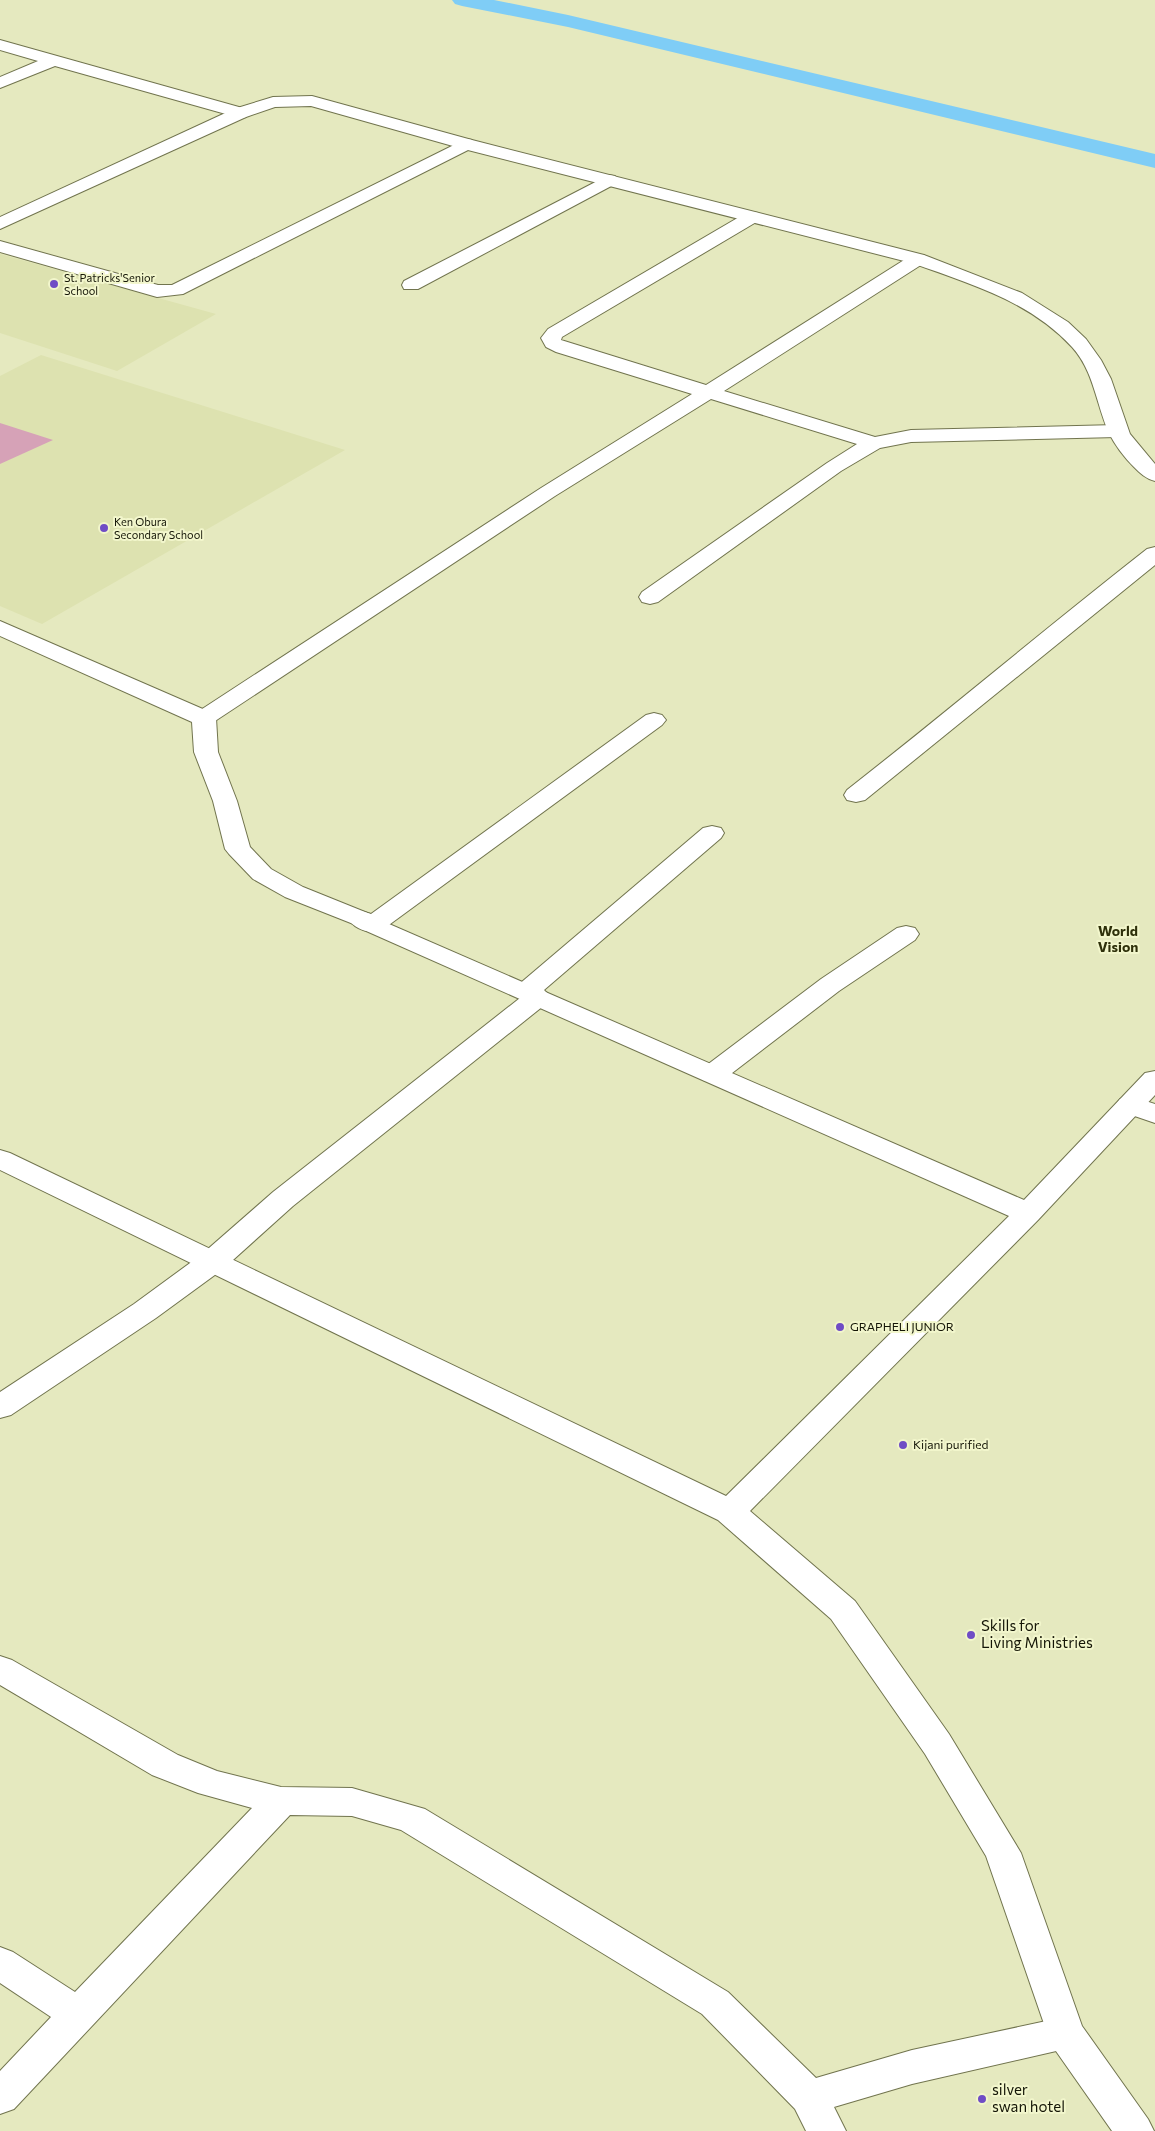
<svg xmlns="http://www.w3.org/2000/svg" width="1155" height="2131" viewBox="0 0 1155 2131" font-family="Commissioner,sans-serif">
	<style>
		.built { fill: #dde2b0 }
		.green { fill: #d6a2b7 }
		.lines { fill: none; stroke-linecap: round; stroke-linejoin: round }
		.canal { fill: #7fcdf6; fill-rule: evenodd }
		.street-casing { stroke: #71744e; stroke-width: 2 }
		.secondary-casing { stroke: #71744e; stroke-width: 2 }
		.street { fill: #fff; fill-rule: evenodd }
		.secondary { fill: #fff; fill-rule: evenodd }
		.poi-dot { fill: #6f4cc5; stroke: #f2f6cc; stroke-width: 2 }
		.labels { text-anchor: middle; stroke-width: 4; stroke-linejoin: round; paint-order: stroke }
		.far-poi-label { font-size: 11px; fill: #151607; stroke: #f2f6cc; text-anchor: start }
		.poi-label { font-size: 12px; fill: #151607; stroke: #f2f6cc; text-anchor: start }
		.neighbourhood-label { font-size: 14px; font-weight: bold; fill: #2e300a; stroke: #f2f6cc }
		.near-poi-label { font-size: 15px; fill: #151607; stroke: #f2f6cc; text-anchor: start }
	</style>
	<rect width="100%" height="100%" fill="#e5e9bf"/>
	<path class="built" d="M0,254L216,314L117,371L0,333Z
		M41,355L345,450L42,624L0,606V376Z"/>
	<path class="green" d="M0,423L53,440L0,464Z"/>
	<g class="lines">
		<path class="canal" d="M452,0H494L568,15L1155,154V168L568,27L462,6L455,4Z"/>
		<defs>
			<path id="street" d="M0,40L246,109L248,113L246,117L240,118L55,66L0,88V77L38,61L0,50Z
				M466,139L472,140L475,144L472,148L183,294L157,297L150,295L0,252V241L158,285H172Z
				M609,175L615,176L618,180L615,184L418,289H404L402,285L404,281Z
				M752,212L758,213L761,217L758,221L562,337L561,340L706,385L912,255H924L927,259L924,263L724,391L875,437L911,430L1117,425L1124,427L1127,431L1124,435L1117,437L911,442L880,448L841,471L658,602L650,604L642,602L639,597L642,592L827,463L857,444L711,399L555,496L212,723L204,725L196,723L192,718L196,713L541,488L692,394L556,352L546,347L541,338L548,329L746,213Z
				M1155,547V565L865,800L856,802L847,800L844,795L847,790C948,711 1046,628 1147,549Z
				M654,713L662,715L666,720L662,725L382,930C369,934 356,930 348,919L352,914L361,911L371,914L646,715Z
				M712,826L721,828L724,833L721,838L544,990L551,997L547,1003L293,1206L223,1269L156,1318L11,1415L0,1418V1392L134,1304L201,1255L273,1192L520,998L513,992L517,986L703,828Z
				M906,926L915,928L919,934L915,940L839,991L723,1080L713,1082L703,1080L699,1074L703,1068L821,979L897,928Z
				M1130,1096L1155,1104V1123L1120,1111L1116,1105L1120,1099Z
				M0,1656L12,1660L178,1755L217,1771L281,1787L352,1788L425,1809L728,1992L816,2078L912,2050L1065,2017L1079,2022L1084,2033L1079,2044L1065,2049L912,2084L834,2107L846,2131H806L795,2109L702,2014L401,1830L352,1816L290,1815L14,2109L0,2114V2071L51,2017L0,1983V1947L13,1952L75,1992L252,1808L198,1793L152,1775L0,1685Z"/>
			<path id="secondary" d="M312,96L472,140L924,255L1022,293L1068,322L1086,339L1101,360L1111,379L1130,434L1155,464V481C1146,479 1140,473 1134,467C1124,457 1115,445 1109,433C1096,404 1094,371 1072,347C1030,301 968,283 912,263L460,148L311,106L275,107L246,117L0,229V217L234,109L273,97Z
				M0,621L212,713L216,718L218,752L237,801L250,847L271,869L303,887L370,914L373,917L1024,1200L1145,1073L1155,1071V1095L1038,1220L750,1511L855,1601L949,1734L1021,1853L1082,2026L1148,2119L1154,2131H1112L1051,2044L986,1856L925,1754L831,1619L718,1520L0,1170V1150L10,1153L726,1496L1009,1216L364,930L361,927L285,897L253,879L229,854L225,849L213,801L194,752L192,722L0,636Z"/>
		</defs>
		<use href="#street" class="street-casing"/>
		<use href="#secondary" class="secondary-casing"/>
		<use href="#street" class="street"/>
		<use href="#secondary" class="secondary"/>
	</g>
	<g class="poi-dot">
		<circle cx="54" cy="284" r="5"/>
		<circle cx="104" cy="528" r="5"/>
		<circle cx="840" cy="1327" r="5"/>
		<circle cx="903" cy="1445" r="5"/>
		<circle cx="971" cy="1635" r="5"/>
		<circle cx="982" cy="2099" r="5"/>
	</g>
	<g class="labels">
		<g class="far-poi-label">
			<text x="64" y="282">St. Patricks'Senior<tspan x="64" dy="13">School</tspan></text>
			<text x="114" y="526">Ken Obura<tspan x="114" dy="13">Secondary School</tspan></text>
		</g>
		<g class="poi-label">
			<text x="850" y="1331">GRAPHELI JUNIOR</text>
			<text x="913" y="1449">Kijani purified</text>
		</g>
		<g class="neighbourhood-label">
			<text x="1118" y="936">World<tspan x="1118" dy="16">Vision</tspan></text>
		</g>
		<g class="near-poi-label">
			<text x="981" y="1631">Skills for<tspan x="981" dy="17">Living Ministries</tspan></text>
			<text x="992" y="2095">silver<tspan x="992" dy="17">swan hotel</tspan></text>
		</g>
	</g>
</svg>
